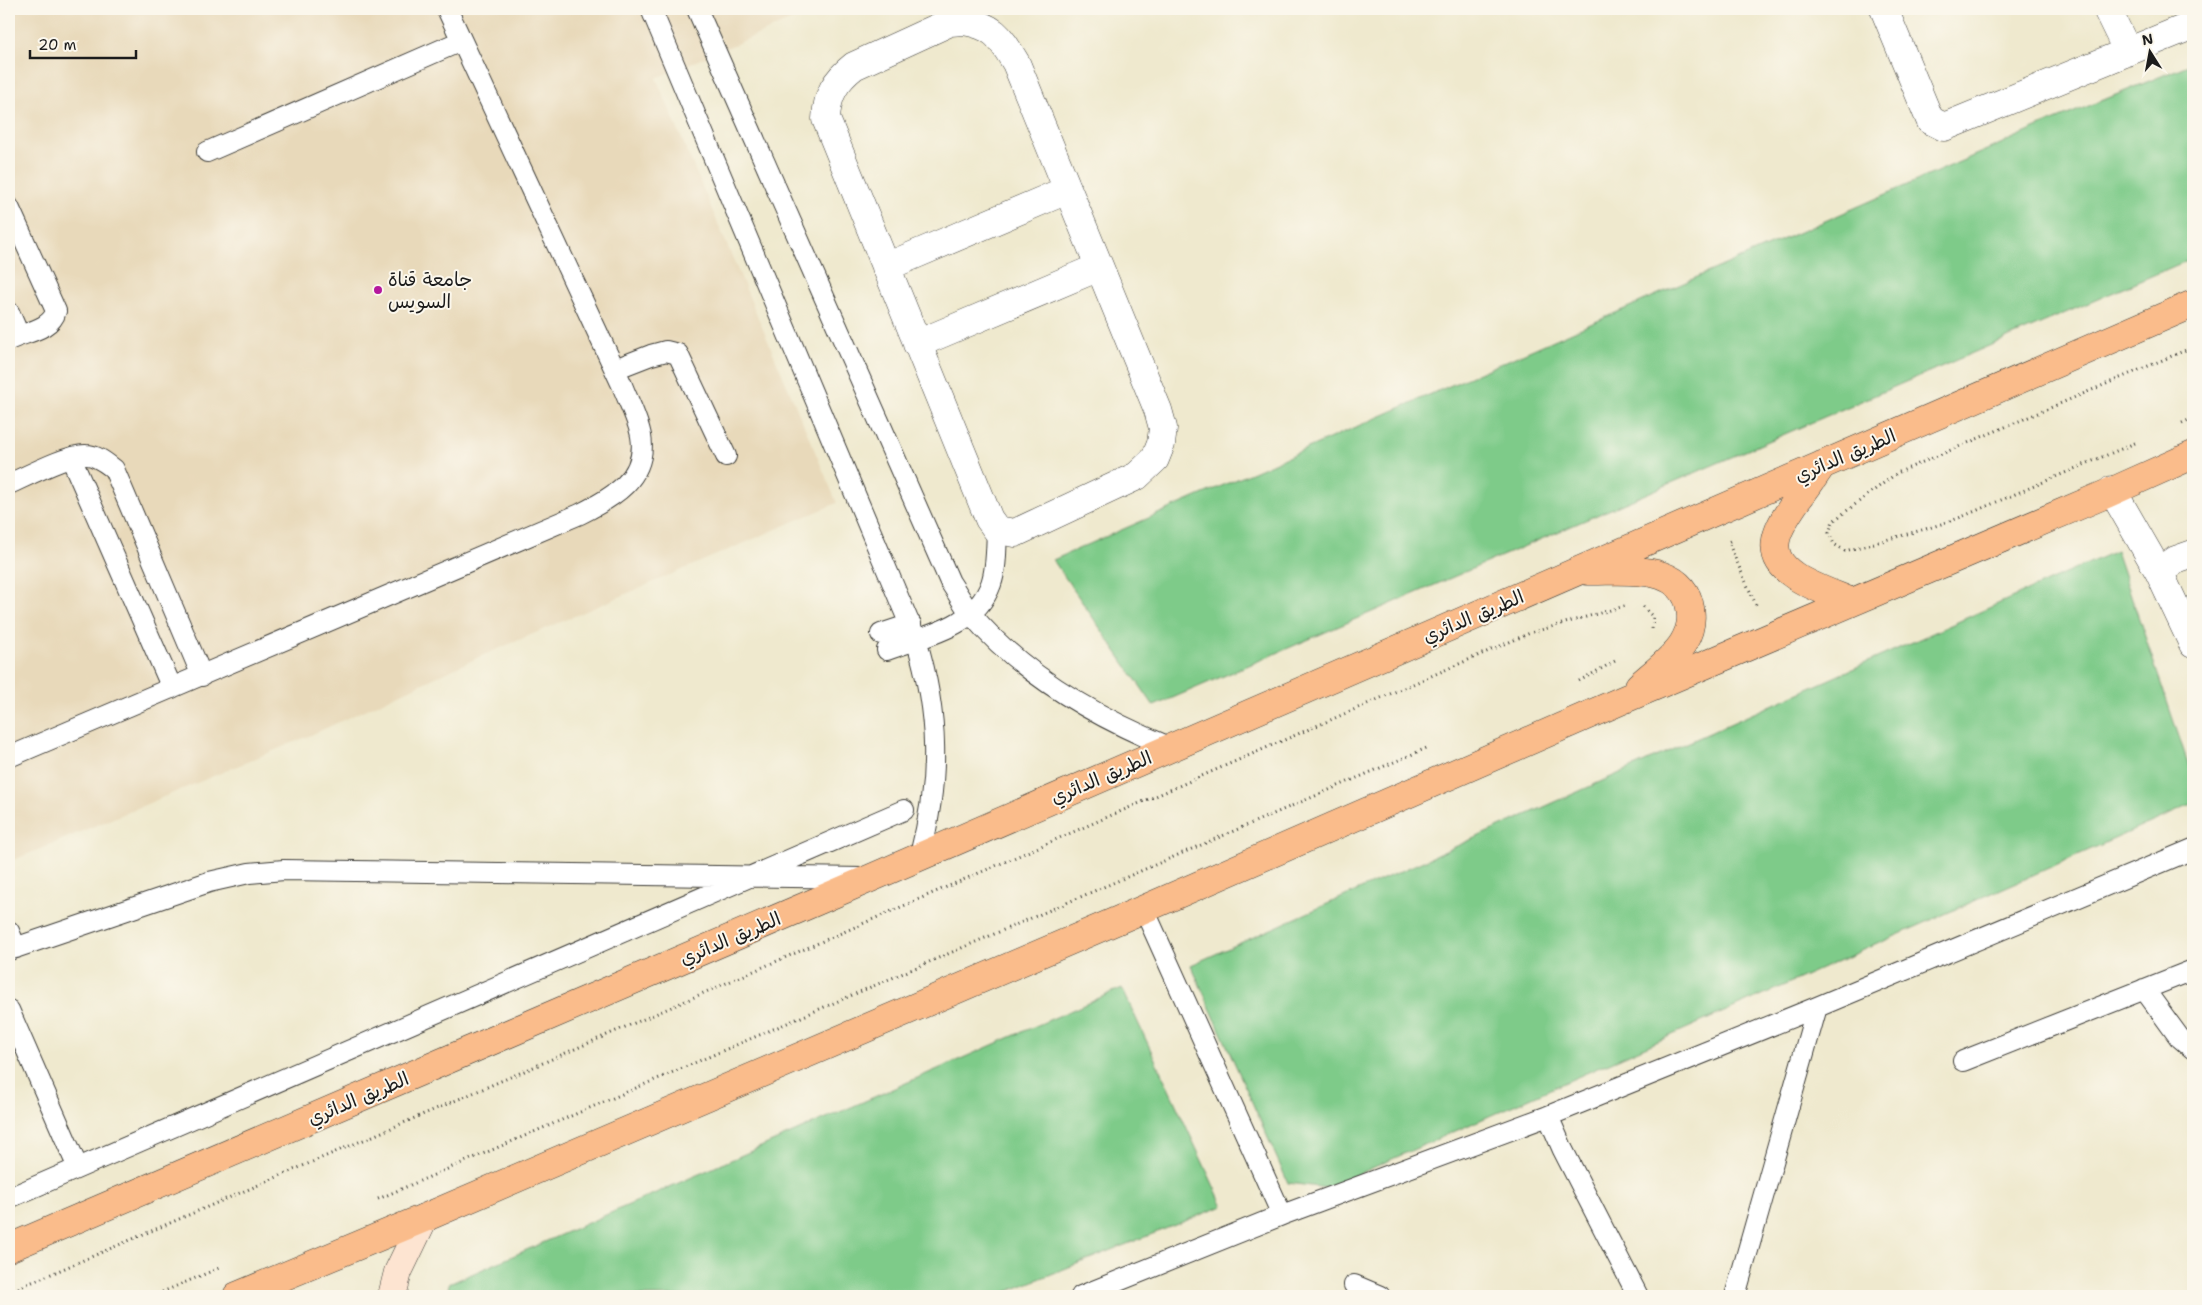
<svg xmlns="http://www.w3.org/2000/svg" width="2202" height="1305" viewBox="0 0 2202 1305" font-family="'Shantell Sans','Playpen Sans Arabic',sans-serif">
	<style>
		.built { fill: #e8d9ba }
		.green { fill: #7ecb89; stroke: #4d7452 }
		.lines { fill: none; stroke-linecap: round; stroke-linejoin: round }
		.lane-casing { stroke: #3c3b37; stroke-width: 22 }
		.street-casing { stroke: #3c3b37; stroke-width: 29 }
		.secondary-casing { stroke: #3c3b37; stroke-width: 29 }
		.primary-casing { stroke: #3c3b37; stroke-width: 29 }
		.path { stroke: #3c3b37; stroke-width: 3; stroke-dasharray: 1 4; stroke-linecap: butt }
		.lane { stroke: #fff; stroke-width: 20 }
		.street { stroke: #fff; stroke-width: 28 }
		.secondary { stroke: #fde4d1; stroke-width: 28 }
		.primary { stroke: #fabc8b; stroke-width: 28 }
		.poi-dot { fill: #b5179e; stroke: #fbf7ec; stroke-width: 2 }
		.labels { text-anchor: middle; stroke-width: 4; stroke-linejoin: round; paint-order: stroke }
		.poi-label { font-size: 19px; fill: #1c1c1c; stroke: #fbf7ec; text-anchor: start }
		.street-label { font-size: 19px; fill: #1c1c1c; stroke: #fbf7ec }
	</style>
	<rect width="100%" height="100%" fill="#fbf7ec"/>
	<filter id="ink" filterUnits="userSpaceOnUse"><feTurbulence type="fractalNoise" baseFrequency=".02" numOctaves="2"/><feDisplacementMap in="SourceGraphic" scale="10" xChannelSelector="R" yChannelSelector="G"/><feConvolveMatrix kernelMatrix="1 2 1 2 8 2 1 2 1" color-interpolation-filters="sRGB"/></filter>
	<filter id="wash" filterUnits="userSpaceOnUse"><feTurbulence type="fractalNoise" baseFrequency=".0096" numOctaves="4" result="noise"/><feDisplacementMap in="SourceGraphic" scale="20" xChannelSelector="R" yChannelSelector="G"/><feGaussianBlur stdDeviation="1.12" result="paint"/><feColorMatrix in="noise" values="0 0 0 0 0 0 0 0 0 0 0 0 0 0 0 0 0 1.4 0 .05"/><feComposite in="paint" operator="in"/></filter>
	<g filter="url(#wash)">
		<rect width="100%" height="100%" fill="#efe9ce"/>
		<path class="built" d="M9,9H818L656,78L837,503L477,658L311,735L9,862Z"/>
		<path class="green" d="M2193,63V258L1154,706L1053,560L2055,120Z
			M2116,551L2193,778V804L1327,1188L1288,1183L1191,965Z
			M1122,988L1223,1206L996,1296H447L449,1284Z"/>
	</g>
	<g filter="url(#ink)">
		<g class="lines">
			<defs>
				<path id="lane" d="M651,9L916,639C939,715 940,779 920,855
					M697,9L950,582C957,592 963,604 971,614C1023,676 1096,717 1169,747
					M207,152L461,41
					M9,207L56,311C51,330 25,332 9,340
					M9,312L19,335
					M615,369L651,355L666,351L678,354L726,456
					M71,458L172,688
					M9,484C27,476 69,454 86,455C97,455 106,463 114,469L202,676
					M881,634L911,624
					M887,650C926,635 975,628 991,584C997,567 996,548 997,530
					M9,757L580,514C612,498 648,478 641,436C638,419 628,401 622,385L447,9
					M1144,909L1282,1215
					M9,931L16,948
					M9,950L209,882L249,873L284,870L864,878
					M2144,989L2179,1037L2193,1049
					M9,1010L78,1168
					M1963,1061L2193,970
					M1548,1116L1563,1150L1638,1296
					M9,1198L904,810
					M1354,1285L1380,1296
					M1081,1296L1282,1215L1548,1116L1817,1007L2193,849
					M1735,1296L1817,1007"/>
				<path id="street" d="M1884,9L1930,120L1944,127L2193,25
					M2107,9L2128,52
					M963,21C995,26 1000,37 1016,63L1158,410L1163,428L1161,444L1155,459L1137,476L1015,533L997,530L989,519L826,119C827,95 835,81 854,66L950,22Z
					M886,267L1067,190
					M917,344L1099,267
					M2112,490L2159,572L2193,644
					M2159,572L2176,560L2193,554"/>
				<path id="secondary" d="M392,1296L398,1272L424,1218"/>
				<path id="primary" d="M1822,465C1814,477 1806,489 1797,500C1779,526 1760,553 1795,576C1812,587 1833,594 1852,602
					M1588,571C1620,572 1677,562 1689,603C1693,618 1691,630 1683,643C1674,658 1652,674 1639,686
					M9,1248L871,878L2193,304
					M237,1296L424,1218L1144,909L1625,699L2106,494L2193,455"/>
			</defs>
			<use href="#lane" class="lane-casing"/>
			<use href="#street" class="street-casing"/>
			<use href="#secondary" class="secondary-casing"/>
			<use href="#primary" class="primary-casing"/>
			<path class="path" d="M2182,423L2193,418
				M2135,443L1959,518L1929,528L1845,551L1834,544L1829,533L1833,521L1897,473L2193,347
				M1730,541L1728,542L1757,607
				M1643,607L1653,617L1652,629
				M1579,681L1617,660
				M378,1199L1429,747
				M9,1292L529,1069L1530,633L1628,605
				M153,1296L219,1268
				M352,1296H361"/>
			<use href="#lane" class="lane"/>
			<use href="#street" class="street"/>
			<use href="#secondary" class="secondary"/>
			<use href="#primary" class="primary"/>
		</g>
	</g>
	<circle class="poi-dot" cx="378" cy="290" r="5"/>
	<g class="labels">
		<g class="poi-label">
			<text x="388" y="286">جامعة قناة<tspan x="388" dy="22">السويس</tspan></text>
		</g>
		<g class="street-label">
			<text transform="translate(1845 455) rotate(-23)" y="7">الطريق الدائري</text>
			<text transform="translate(1473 616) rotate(-23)" y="7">الطريق الدائري</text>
			<text transform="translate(1101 777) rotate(-23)" y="7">الطريق الدائري</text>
			<text transform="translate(730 938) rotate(-23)" y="7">الطريق الدائري</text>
			<text transform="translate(358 1098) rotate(-23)" y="7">الطريق الدائري</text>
		</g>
	</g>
	<rect width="2202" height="1305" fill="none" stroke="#fbf7ec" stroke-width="30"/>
	<g transform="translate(2150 52) rotate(349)" stroke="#fbf7ec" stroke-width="4" paint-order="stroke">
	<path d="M0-4L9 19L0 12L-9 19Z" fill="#1c1c1c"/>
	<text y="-8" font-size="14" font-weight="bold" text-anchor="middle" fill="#1c1c1c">N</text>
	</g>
	<path d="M30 50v8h106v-8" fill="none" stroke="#1c1c1c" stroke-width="2.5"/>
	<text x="38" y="50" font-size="15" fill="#1c1c1c" stroke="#fbf7ec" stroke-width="4" paint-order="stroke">20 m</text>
</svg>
